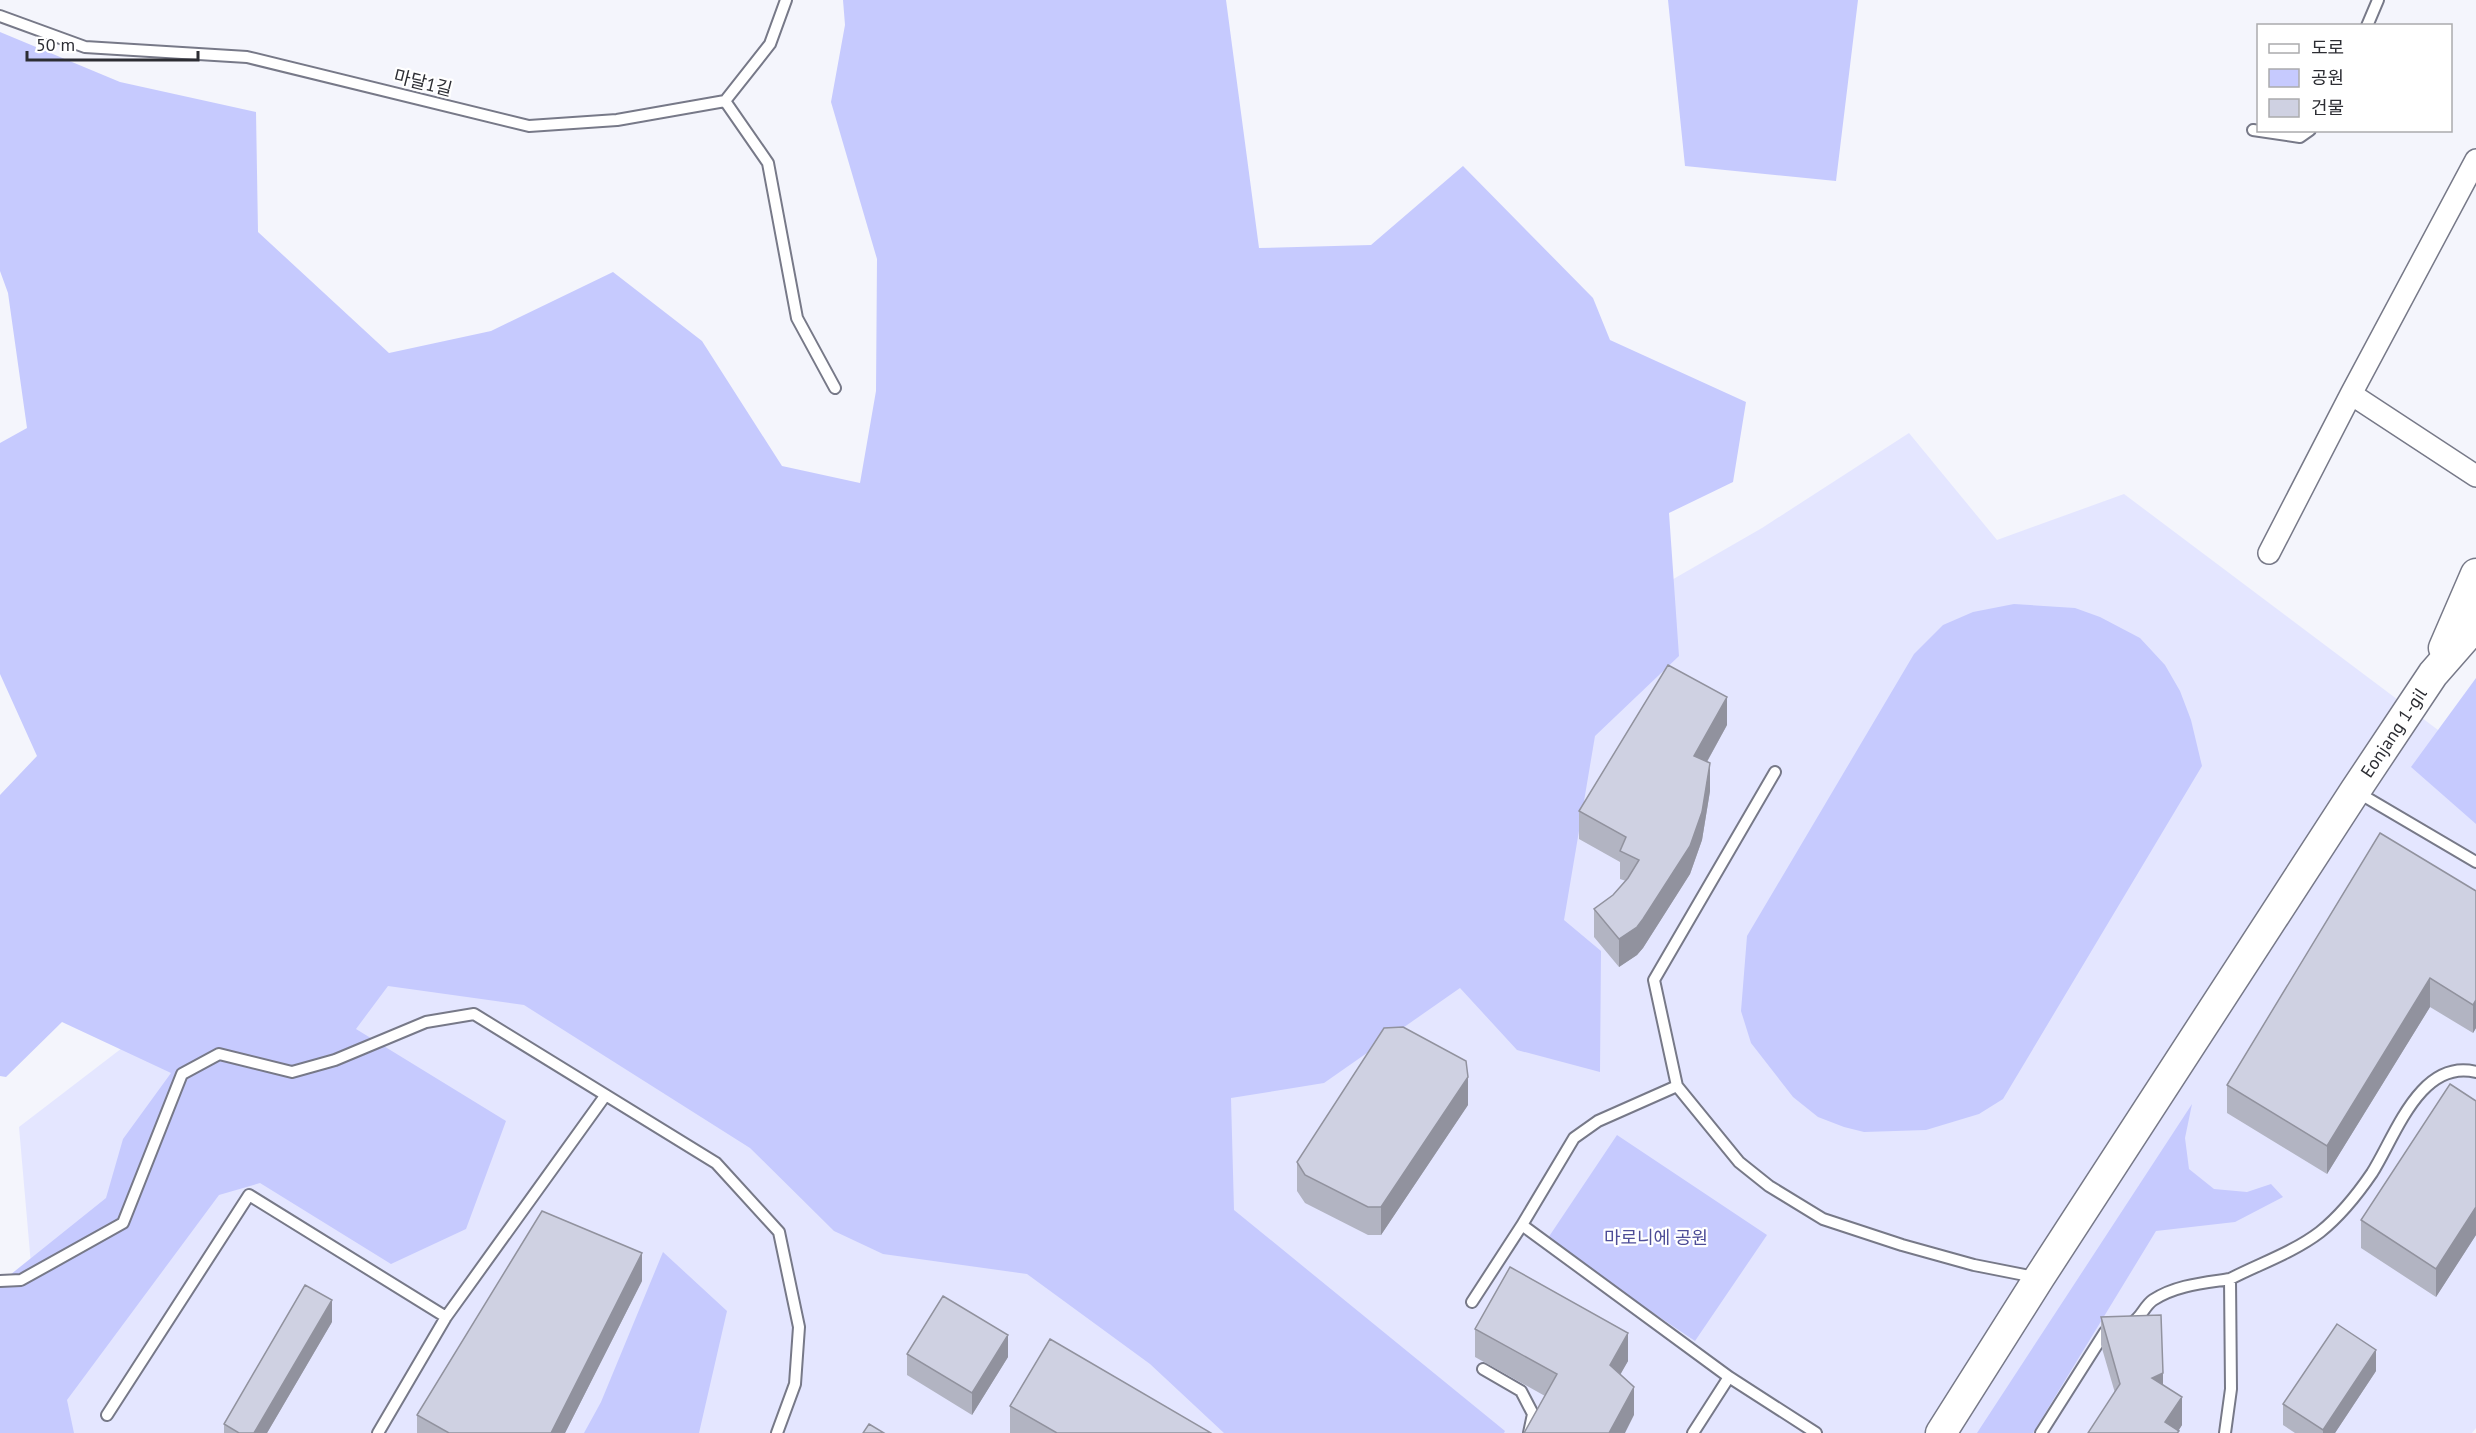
<svg xmlns="http://www.w3.org/2000/svg" width="2476" height="1433" viewBox="0 0 2476 1433" font-family="'PT Sans','Noto Sans KR',sans-serif">
	<style>
		.built { fill: #e4e6ff }
		.green { fill: #c6cafe }
		.lines { fill: none; stroke-linecap: round; stroke-linejoin: round }
		.lane-casing { stroke: #777988; stroke-width: 14 }
		.street-casing { stroke: #777988; stroke-width: 24 }
		.secondary-casing { stroke: #777988; stroke-width: 33 }
		.lane { stroke: #fff; stroke-width: 10 }
		.street { stroke: #fff; stroke-width: 21 }
		.secondary { stroke: #fff; stroke-width: 30 }
		.wall { fill: #b2b4c2 }
		.shaded-wall { fill: #91929e }
		.building { fill: #cfd1e2; stroke: #91929e; stroke-width: 1.5 }
		.labels { text-anchor: middle; stroke-width: 4.5; stroke-linejoin: round; paint-order: stroke }
		.street-label { font-size: 18px; fill: #2c2d33; stroke: #fff }
		.park-label { font-size: 18px; fill: #4d4d97; stroke: #fff }
	</style>
	<rect width="100%" height="100%" fill="#f4f5fc"/>
	<path class="built" d="M1909,433L1997,540L2124,494L2450,739L2476,702V1428L2472,1433H59L42,1391L19,1127L156,1022L1498,680L1762,528Z"/>
	<path class="green" d="M843,0H1226L1259,248L1371,245L1463,166L1593,298L1610,340L1746,402L1733,482L1669,513L1679,656L1595,736L1564,920L1601,951L1600,1072L1517,1050L1460,988L1324,1083L1231,1098L1234,1210L1505,1431L1504,1433H1224L1150,1364L1027,1274L883,1254L834,1231L750,1148L524,1005L388,986L356,1029L506,1121L466,1229L391,1264L260,1183L219,1195L67,1400L74,1433H0V1283L106,1198L123,1139L171,1073L62,1022L6,1077L0,1076V795L37,756L0,674V443L27,428L8,293L0,271V32L120,82L256,112L258,232L389,353L491,331L613,272L702,341L782,466L860,483L876,391L877,259L831,102L845,25Z
		M1668,0H1858L1836,181L1685,166Z
		M2014,604L2075,608L2100,617L2140,638L2165,665L2180,691L2191,720L2202,766L2003,1099L1979,1114L1926,1130L1864,1132L1844,1127L1818,1117L1793,1097L1751,1043L1741,1011L1747,936L1914,654L1943,625L1973,612Z
		M2476,678V824L2411,767Z
		M2192,1104L2185,1138L2189,1169L2214,1189L2247,1192L2271,1184L2283,1197L2235,1222L2156,1231L2033,1433H1977Z
		M1617,1135L1767,1235L1695,1341L1546,1241Z
		M663,1252L727,1311L699,1433H584L601,1402Z"/>
	<g class="lines">
		<defs>
			<path id="lane" d="M0,16L85,47L247,57L529,126L617,120L725,101L770,44L786,0
				M2367,26L2378,0
				M725,101L768,163L797,318L835,388
				M2253,130L2300,137L2310,130
				M1775,772L1654,980L1677,1086L1739,1162L1769,1186L1823,1219L1902,1245L1974,1265L2035,1277
				M2357,792L2476,862
				M1677,1086L1598,1121L1574,1138L1522,1225L1729,1377L1816,1433
				M0,1281L21,1280L123,1223L182,1074L219,1054L292,1072L335,1060L426,1022L474,1014L716,1163L779,1232L799,1327L795,1384L777,1433
				M1472,1302L1522,1225
				M2131,1323C2141,1319 2144,1306 2153,1300C2176,1285 2204,1283 2230,1279
				M1483,1369L1521,1391L1533,1414L1529,1433
				M107,1415L249,1195L446,1317
				M378,1433L446,1317L605,1096
				M1693,1433L1729,1377
				M2041,1433L2105,1332L2110,1330
				M2225,1433L2231,1389L2230,1279C2259,1264 2294,1252 2320,1232C2340,1216 2357,1195 2372,1173C2395,1137 2420,1058 2476,1072"/>
			<path id="street" d="M2351,394L2476,476
				M2269,553L2351,394L2476,160"/>
			<g id="secondary">
				<path d="M2444,648L2476,574"/>
				<path id="s1" d="M1941,1433L2039,1278L2355,791L2433,674L2476,625"/>
			</g>
		</defs>
		<use href="#lane" class="lane-casing"/>
		<use href="#street" class="street-casing"/>
		<use href="#secondary" class="secondary-casing"/>
		<use href="#lane" class="lane"/>
		<use href="#street" class="street"/>
		<use href="#secondary" class="secondary"/>
	</g>
	<path class="wall" d="M1727,725L1707,762L1710,791L1702,840L1690,874L1643,948L1637,955L1619,967L1594,937V909L1613,895L1626,881L1620,879V862L1579,839V811Z
		M2476,891V1028L2473,1033L2430,1007L2327,1174L2227,1113V1085Z
		M2476,1101V1235L2436,1297L2361,1248V1220Z
		M1468,1105L1381,1235H1368L1305,1203L1297,1191V1162Z
		M642,1281L565,1433H417V1415Z
		M2101,1317L2163,1386L2182,1425L2178,1431L2179,1433L2115,1393L2101,1345Z
		M332,1322L267,1433H224V1424Z
		M1475,1329L1628,1361L1620,1374L1634,1415L1545,1396L1475,1357Z
		M907,1354L1008,1357L972,1415L907,1375Z
		M2376,1371L2335,1433H2295L2283,1425V1404Z
		M1010,1406L1211,1433H1010Z"/>
	<path class="shaded-wall" d="M1727,697V725L1694,785V756Z
		M1710,763V791L1702,840L1690,874L1643,948L1637,955L1619,967V939Z
		M2430,978V1007L2327,1174V1146Z
		M2476,1000V1028L2473,1033V1005Z
		M1468,1077V1105L1381,1235V1207Z
		M2476,1207V1235L2436,1297V1269Z
		M642,1253V1281L565,1433H551Z
		M332,1300V1322L267,1433H254Z
		M1628,1333V1361L1610,1393V1365Z
		M1008,1335V1357L972,1415V1393Z
		M2376,1350V1371L2335,1433H2323V1430Z
		M2163,1373V1401L2152,1378Z
		M1634,1387V1415L1625,1433H1609Z
		M2182,1397V1425L2177,1433L2165,1422Z"/>
	<path class="building" d="M1668,665L1727,697L1694,756L1710,763L1702,812L1690,846L1643,919L1637,927L1619,939L1594,909L1613,895L1628,878L1639,860L1620,851L1626,837L1579,811Z
		M2380,833L2476,891V1000L2473,1005L2430,978L2327,1146L2227,1085Z
		M1403,1027L1466,1061L1468,1077L1381,1207H1368L1305,1175L1297,1162L1384,1028Z
		M2450,1084L2476,1101V1207L2436,1269L2361,1220Z
		M542,1211L642,1253L551,1433H449L417,1415Z
		M1510,1267L1628,1333L1610,1365L1634,1387L1609,1433H1524L1557,1374L1475,1329Z
		M305,1285L332,1300L254,1433H239L224,1424Z
		M943,1296L1008,1335L972,1393L907,1354Z
		M2161,1315L2163,1373L2152,1378L2182,1397L2165,1422L2179,1431L2177,1433H2088L2120,1384L2101,1317Z
		M2337,1324L2376,1350L2323,1430L2283,1404Z
		M1050,1339L1211,1433H1057L1010,1406Z
		M869,1424L884,1433H863Z"/>
	<g class="labels">
		<g class="street-label">
			<text transform="translate(423 83) rotate(14)" y="6">마달1길</text>
			<text dy="6" stroke="none"><textPath href="#s1" startOffset="834">Eonjang 1-gil</textPath></text>
		</g>
		<g class="park-label">
			<text x="1656" y="1244">마로니에 공원</text>
		</g>
	</g>
	<rect x="2257" y="24" width="195" height="108" fill="#ffffff" stroke="#ababad" stroke-width="1.5"/>
	<rect x="2269" y="44" width="30" height="9" fill="#ffffff" stroke="#ababad" stroke-width="1.5"/>
	<text x="2311" y="54" font-size="18" fill="#2c2d33">도로</text>
	<rect x="2269" y="69" width="30" height="18" fill="#c6cafe" stroke="#ababad" stroke-width="1.5"/>
	<text x="2311" y="84" font-size="18" fill="#2c2d33">공원</text>
	<rect x="2269" y="99" width="30" height="18" fill="#cfd1e2" stroke="#ababad" stroke-width="1.5"/>
	<text x="2311" y="114" font-size="18" fill="#2c2d33">건물</text>
	<path d="M27 51v9h171v-9" fill="none" stroke="#2c2d33" stroke-width="3"/>
	<text x="36" y="51" font-size="18" fill="#2c2d33" stroke="#ffffff" stroke-width="4.5" paint-order="stroke">50 m</text>
</svg>
